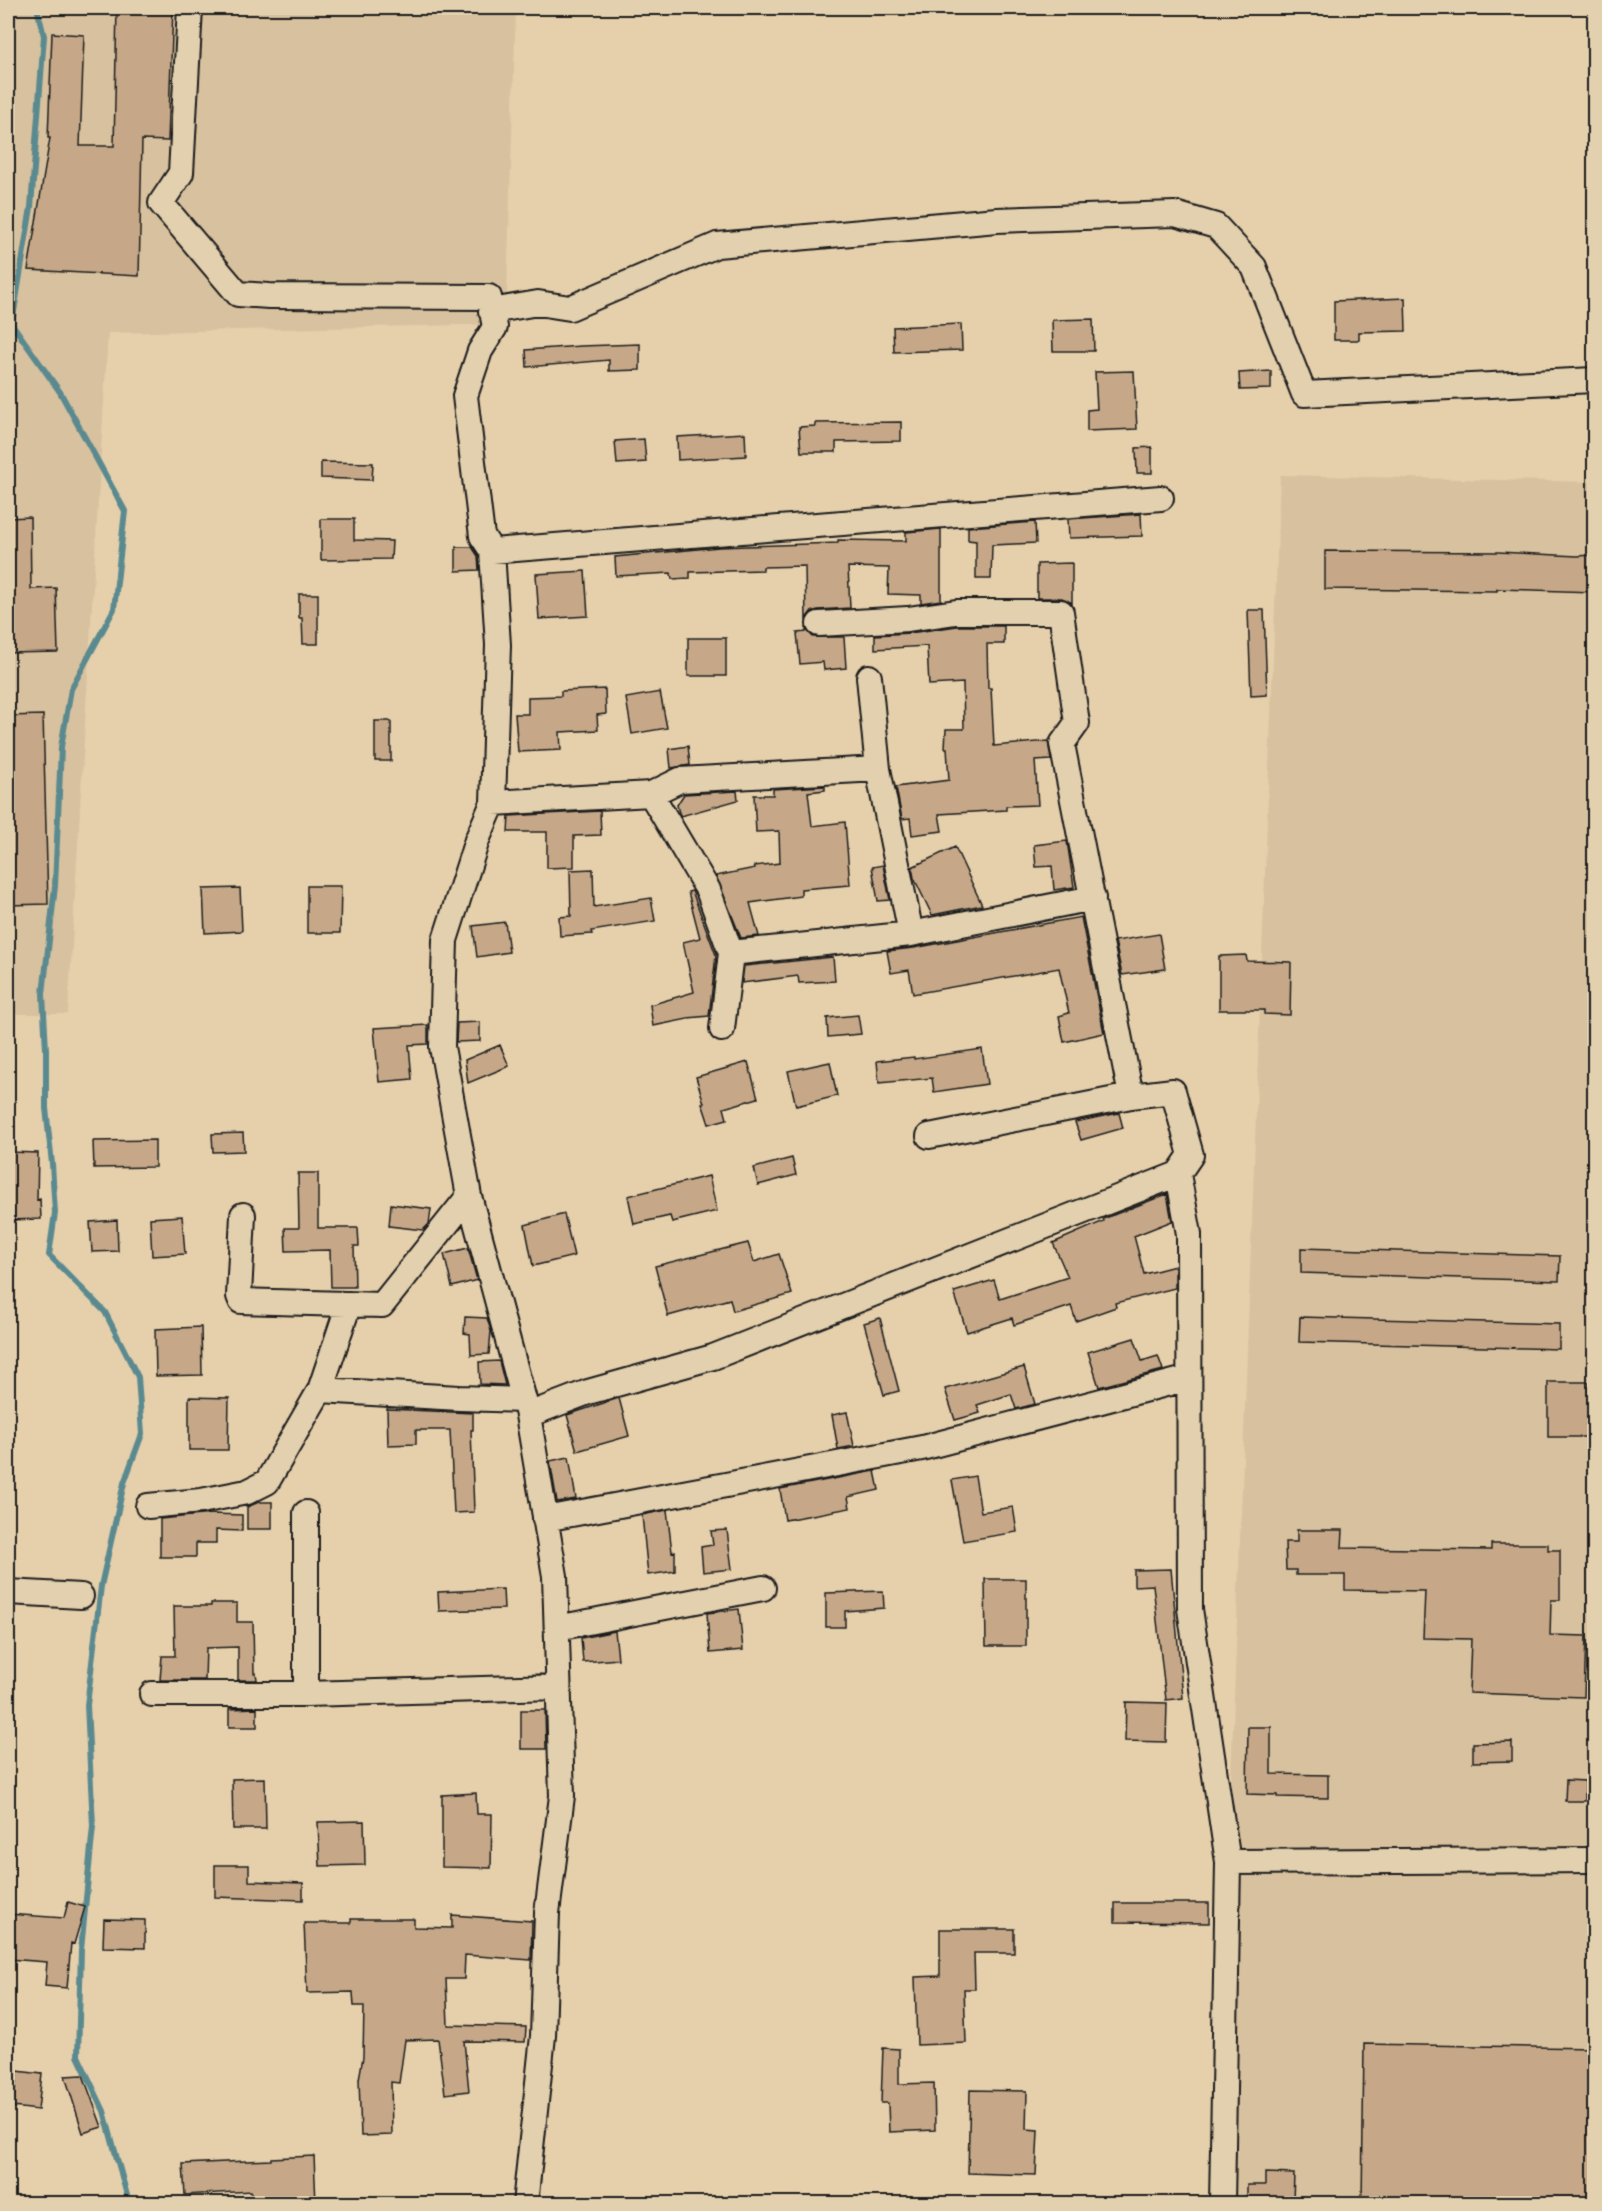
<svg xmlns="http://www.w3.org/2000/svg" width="1602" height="2211" viewBox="0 0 1602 2211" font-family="Mali,sans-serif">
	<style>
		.built { fill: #d8c19e }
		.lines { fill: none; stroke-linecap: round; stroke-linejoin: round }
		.stream { stroke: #5a8a8f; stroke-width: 6 }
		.building { fill: #c6a888; stroke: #1c1c1c; stroke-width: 1.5 }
		.minor-casing { stroke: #1c1c1c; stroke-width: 28 }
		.minor { stroke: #e2d0ae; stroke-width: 24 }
	</style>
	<rect width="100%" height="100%" fill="#e6d0ac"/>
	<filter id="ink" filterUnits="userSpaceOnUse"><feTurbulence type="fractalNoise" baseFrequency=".0167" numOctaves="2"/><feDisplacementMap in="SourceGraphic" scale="12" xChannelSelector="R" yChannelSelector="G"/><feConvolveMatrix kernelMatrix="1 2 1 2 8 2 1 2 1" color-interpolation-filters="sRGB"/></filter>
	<g filter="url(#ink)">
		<path class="built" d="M8,8H516L506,324L108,333L68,1014H8Z
			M1280,475L1594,482V2203L1215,2204Z"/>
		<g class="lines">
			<path class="stream" d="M37,8L44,36L31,207L12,324L60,392L125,511L114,609L71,689L61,747L55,886L43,994L46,1050V1108L52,1164L55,1213L49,1255L105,1312L138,1377L142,1434L124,1483L101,1586L87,1705L93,1826L81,1950L78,2056L104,2111L128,2199V2204"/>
		</g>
		<path class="building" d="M117,8H173L168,141L142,140L139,276L28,270L50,138H48L52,33L84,35L80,146H114Z
			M1405,298L1406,331L1359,332V340H1334V301Z
			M1093,319L1094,351H1053L1052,320Z
			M961,324L962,350L894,352L893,327Z
			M640,344V370L609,371V360L527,367L526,350L581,346Z
			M1134,371L1137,429L1087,431V410L1097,409L1095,372Z
			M1271,371V389L1240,390L1239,373Z
			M901,422V441L836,442V452H801L799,427L815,426V423Z
			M745,433L746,456L678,460L677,437Z
			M644,439L646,462L617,464L615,441Z
			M1152,447V473H1137L1136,448Z
			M321,462L373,463L372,480L321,478Z
			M1141,514L1142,536L1069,538L1068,519Z
			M30,517L31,589L56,588L58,652L8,653V518Z
			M321,519H354V540L392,541L391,559L321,560Z
			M1035,522L1036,543L992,545L991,579H976V541L968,540V527Z
			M941,529V600L921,603V595L888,594L889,568L848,567L850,608L818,610L811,612L806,619L805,566L763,567V570L690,572V578L672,579L671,573L616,576L615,557L719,547L838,543V540L906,541V532Z
			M456,547H472L478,556L479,570L456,571Z
			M1325,551L1498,552L1577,556L1594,555V592L1497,589V591L1325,589Z
			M1072,563V603L1062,598H1037V564Z
			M585,571L588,616L539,619L536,574Z
			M299,594H318V644H303L302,618H299Z
			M1248,610H1264L1267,695L1251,696Z
			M957,626H1004V644H987L988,688H991L994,746L1048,741L1051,760L1035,761L1038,805L1006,806V810L939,814L942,831L912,835L910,818L902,819L896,787L949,780L947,748H945L946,729H964L963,683L929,685L927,646L875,649V635L910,633Z
			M806,629L813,637H844L846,668L824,670L823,662L800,664L797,633L806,632Z
			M688,638H726V676H688Z
			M605,689L606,714L597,715L598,730L560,732L561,750L518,752L515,714H528V697L561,696V691Z
			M660,692L667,728L632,734L626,698Z
			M43,715L48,904L8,905V716Z
			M375,721H391V761H375Z
			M688,746L690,765L671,768L669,749Z
			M825,786V790L808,792L812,826L845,822L850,885L801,889V896L750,903L759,936L741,938L716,876L755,868L754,866L780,863L779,831L756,832L754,795H773V789Z
			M737,791L738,800L681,816L679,813L677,805L684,794Z
			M600,811L601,835L574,836V867L547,868V832H508L509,816Z
			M1067,841L1074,887L1054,890L1052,866L1036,867L1034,845Z
			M955,847L982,905L932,915L914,878L912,867Z
			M883,865L890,900L878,901L872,867Z
			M593,869L594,907L651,898L655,921L591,931L592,934L560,936L559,917L571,916L570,870Z
			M307,886H341L340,933H307Z
			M240,888L242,931L205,933L203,889Z
			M692,891L716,955L709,1016L688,1018V1019L653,1026L650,1005L694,992L683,942L700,938L688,892Z
			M1081,917L1104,1033L1064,1042L1059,1016L1069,1013L1059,968L913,994L909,970L891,973L887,951L914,948Z
			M505,922L509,952L477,957L473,926Z
			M1159,934L1165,969L1122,975L1115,941Z
			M1246,955L1247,961L1291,962L1290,1015L1264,1014V1010H1219V956Z
			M833,957L835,981L799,983L798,976L742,983L744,966Z
			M858,1015L861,1034L828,1037L827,1018Z
			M480,1022V1041L456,1042L457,1023Z
			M428,1025V1044L409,1045L412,1079L379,1082L374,1028Z
			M500,1045L509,1066L468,1083L465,1060Z
			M982,1049L987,1084L934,1092L932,1078L879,1083L877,1061L914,1057V1059Z
			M748,1062L758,1098L724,1108L727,1119L709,1124L702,1103H704L696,1077Z
			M830,1062L837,1096L796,1106L788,1071Z
			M1119,1113L1123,1128L1081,1140L1075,1122Z
			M243,1133L244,1151L213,1152L212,1134Z
			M155,1140V1167L94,1168L93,1141Z
			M8,1152L38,1153L37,1200L40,1199L41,1219L8,1220Z
			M792,1158L796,1175L758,1185L754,1168Z
			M298,1173H318V1228H358L359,1246H354L355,1287H331L330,1250L286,1251L285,1228H299Z
			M709,1176L717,1211L672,1222L670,1216L634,1224L628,1196Z
			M1167,1194L1172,1221L1134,1236L1144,1274L1175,1266V1288L1115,1303L1116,1307L1076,1321L1071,1306L1014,1325L1012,1318L967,1332L954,1292L994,1280L1000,1299L1068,1277L1053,1243L1104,1221L1103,1219Z
			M391,1204L431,1209L429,1224L423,1230L389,1226Z
			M564,1214L574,1256L533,1266L525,1225Z
			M182,1216L185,1254L152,1256L150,1218Z
			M117,1220L118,1251L92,1252L90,1222Z
			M748,1243L754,1262L779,1254L792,1294L733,1311L730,1299L668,1316L655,1266Z
			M468,1248L477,1280L452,1287L444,1254Z
			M1301,1248L1560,1256L1559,1281L1301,1273Z
			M465,1317L487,1318L491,1331L489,1354L471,1355L470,1334L464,1333Z
			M1300,1317L1559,1324V1349L1299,1342Z
			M880,1318L899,1391L884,1395L864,1323Z
			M201,1327L202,1375L156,1376L155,1329Z
			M1134,1338L1142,1361L1158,1356L1163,1370L1099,1387L1088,1352Z
			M499,1361L505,1385L480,1384L479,1362Z
			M1024,1367L1035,1404L1016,1409L1011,1394L977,1405L980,1413L955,1420L945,1389Z
			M1548,1382H1589V1437H1548Z
			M189,1397L229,1398L228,1450H189Z
			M619,1398L629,1436L577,1451L567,1415Z
			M387,1409L473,1413V1430H471L474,1512L454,1513L450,1430H416V1444L388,1445Z
			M847,1412L854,1446L838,1449L832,1415Z
			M569,1457L576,1499L557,1502L550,1461Z
			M875,1471L879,1490L848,1497L850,1508L785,1520L780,1489Z
			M975,1476L981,1512L1013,1507L1017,1532L963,1541L952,1480Z
			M259,1502H272V1529H247V1507Z
			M667,1510L672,1552L675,1551V1571L648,1575L642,1515Z
			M212,1514L242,1515V1531L216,1530V1543H196V1557H160V1519Z
			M727,1530L732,1569L703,1572L701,1547L713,1545L711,1531Z
			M1297,1530H1343L1342,1548L1491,1550V1544H1548V1550H1560V1600H1551L1550,1635L1586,1636L1584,1697L1469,1693L1471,1639L1423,1638L1425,1591L1345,1590V1575H1296V1570H1286L1285,1542H1297Z
			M1171,1569L1183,1698L1166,1700L1153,1585L1134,1586V1570Z
			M985,1579H1026V1646H986Z
			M503,1589L504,1609L439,1611L438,1592Z
			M883,1591L884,1608L845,1611V1627H826V1593Z
			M211,1603H237V1622H253L254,1673H256L257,1680H238V1647L206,1648L205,1680H160L162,1656H175L174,1606H211Z
			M739,1609L743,1650L710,1653L707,1613Z
			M615,1631L618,1659L583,1662L581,1638Z
			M1126,1702L1167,1703L1166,1742L1125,1741Z
			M257,1708V1727H229V1709Z
			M521,1710H545L546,1749H521Z
			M1248,1727H1271V1774L1328,1775V1798L1277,1797V1795L1247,1794Z
			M1512,1742V1761L1473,1762V1743Z
			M265,1778L266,1829H233L232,1779Z
			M1566,1780L1585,1781V1801H1565Z
			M476,1793L477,1814H492L491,1868L442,1867V1795Z
			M364,1821L365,1865L320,1866L318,1822Z
			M215,1865H249V1881L303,1883V1900L215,1897Z
			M68,1902L85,1907L74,1944L71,1943L67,1988L45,1986L47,1962L8,1959V1914L64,1918Z
			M1115,1903H1209V1923L1115,1922Z
			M452,1915L532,1921L531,1960L465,1955L464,1979H446L448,2025L526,2027L525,2042L464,2041L469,2091L445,2094L438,2039L405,2040L399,2083L391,2082L392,2135L361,2136L359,2079L363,2057L364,2006H354L353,1992L307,1993L304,1923H351V1919H414V1927L452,1928Z
			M104,1919L145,1920V1948L103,1947Z
			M940,1929H1014V1953H974L975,1989H964L966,2043L917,2045L915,1977L940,1976Z
			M1364,2044L1594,2048V2204H1362Z
			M883,2048L899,2049V2084L934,2083L935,2130L889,2132L888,2103H881Z
			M17,2071L42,2074L38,2110L13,2107Z
			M83,2075L102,2127L83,2133L65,2076Z
			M970,2090L1027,2091L1026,2129L1038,2130L1036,2175L968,2173Z
			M314,2156L316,2204H251V2191L185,2195L183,2164L271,2160V2158Z
			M1265,2173L1294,2174L1293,2200L1272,2199V2204H1247V2185H1265Z"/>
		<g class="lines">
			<defs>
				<path id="minor" d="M190,8L181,173L161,203L238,294L269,296L489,297L495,327L480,351L465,396L482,536L492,551L498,645L493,803L477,840L445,940L442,1047L469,1196L528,1415L555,1576L562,1796L547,1913L543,2036L525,2204
					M491,311L538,303L570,308L717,245L997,220L1175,214L1216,226L1254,267L1304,394L1594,380
					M492,551C715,534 938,514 1161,498
					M819,624L908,619L956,612H1061L1077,723L1062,744L1131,1096L1173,1091L1191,1155L1178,1174L1189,1234L1190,1609L1228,1862L1222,2204
					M869,677L878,769L911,934
					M651,794L708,890L731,953L722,1029
					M493,803L651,794L680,780L878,769
					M731,953L911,934L1093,898
					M929,1136L1131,1096
					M243,1215L239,1296L241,1301L382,1305L469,1196
					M320,1390L459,1398L523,1400
					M528,1415L588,1392L713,1357L1178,1174
					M148,1506L201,1501L247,1492L267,1482L320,1390L349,1304
					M545,1519L922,1448L1189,1378
					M8,1592L81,1596
					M557,1628L763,1588
					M152,1694H306L557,1687
					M306,1694V1513
					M1228,1862L1594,1860"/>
			</defs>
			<use href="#minor" class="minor-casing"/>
			<use href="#minor" class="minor"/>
		</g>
	</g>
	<rect width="1602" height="2211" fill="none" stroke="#e2d0ae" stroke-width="30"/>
	<rect x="15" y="15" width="1572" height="2181" fill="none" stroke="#1c1c1c" stroke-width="2" filter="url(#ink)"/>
</svg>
